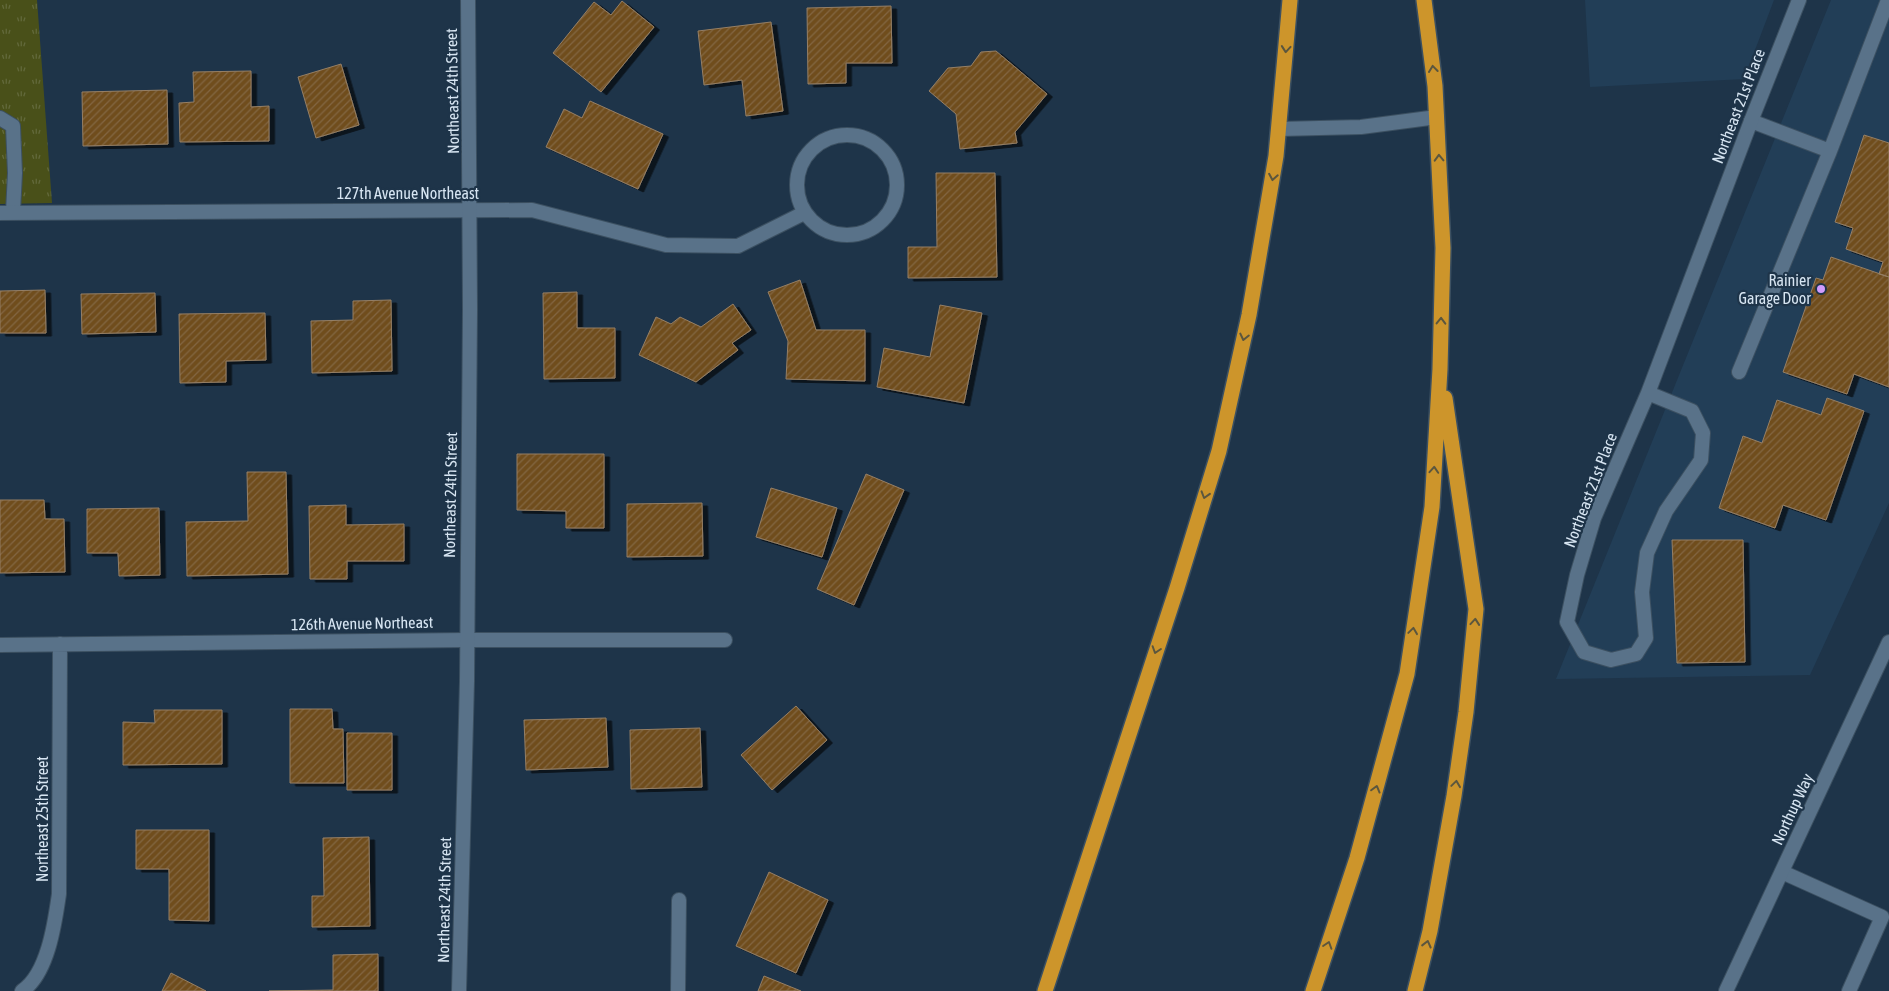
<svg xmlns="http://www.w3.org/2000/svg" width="1889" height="991" viewBox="0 0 1889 991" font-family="'Asap Condensed',sans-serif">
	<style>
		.built { fill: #223e57 }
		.grass { fill: url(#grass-tufts) }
		.building { fill: url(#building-hatch); stroke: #957f65; filter: url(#shadow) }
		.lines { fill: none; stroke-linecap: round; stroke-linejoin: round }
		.service-casing { stroke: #3c5061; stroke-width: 16 }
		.minor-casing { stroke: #3c5061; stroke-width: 16 }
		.tertiary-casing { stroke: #3c5061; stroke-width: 16 }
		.secondary-casing { stroke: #3c5061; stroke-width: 16 }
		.motorway-casing { stroke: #3c5061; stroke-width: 18 }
		.service { stroke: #597289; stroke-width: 14 }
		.minor { stroke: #597289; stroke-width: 14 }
		.tertiary { stroke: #597289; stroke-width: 14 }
		.secondary { stroke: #597289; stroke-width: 14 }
		.motorway { stroke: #cd952b; stroke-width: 15 }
		.oneway { stroke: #5b563e }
		.poi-dot { fill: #d29cfd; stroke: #1e3449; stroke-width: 2 }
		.labels { text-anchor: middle; stroke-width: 4.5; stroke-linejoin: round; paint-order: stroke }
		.street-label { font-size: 16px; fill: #d7e5f2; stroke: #1e3449 }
		.poi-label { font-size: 16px; fill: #d7e5f2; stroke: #1e3449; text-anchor: end }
	</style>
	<defs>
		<pattern id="grass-tufts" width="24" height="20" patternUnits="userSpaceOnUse" patternTransform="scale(1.25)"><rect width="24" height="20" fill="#495019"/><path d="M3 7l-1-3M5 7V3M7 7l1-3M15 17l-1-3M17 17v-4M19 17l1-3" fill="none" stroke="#62693b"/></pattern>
		<pattern id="building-hatch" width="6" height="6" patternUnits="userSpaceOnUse" patternTransform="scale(1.25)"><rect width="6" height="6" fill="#6f4d1f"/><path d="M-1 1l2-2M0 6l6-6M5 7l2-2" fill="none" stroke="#836640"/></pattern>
		<filter id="shadow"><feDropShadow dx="5.5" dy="3" stdDeviation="0" flood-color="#0009"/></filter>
	</defs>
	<rect width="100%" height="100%" fill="#1e3449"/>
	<path class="built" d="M1585,0H1774L1744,79L1590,87Z
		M1831,0H1889V503L1810,675L1556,679Z"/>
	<path class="grass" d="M0,0H37L52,203L0,204Z"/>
	<path class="building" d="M622,1L654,27L601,92L553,53L594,2L611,15Z
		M891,6L892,63H846V83L808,84L807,8Z
		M771,22L783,111L746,116L742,80L704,85L698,31Z
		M996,51L1047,94L1015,132L1017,143L960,149L956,114L929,91L948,68L971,66L981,52Z
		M341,64L359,125L316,138L298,77Z
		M251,71V107L269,106V141L180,142L179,103L194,102L193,72Z
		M167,90L168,144L83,146L82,92Z
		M590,101L663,134L638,189L546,147L564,109L582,118Z
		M1864,135L1889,143V277L1879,274L1883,262L1846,249L1853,228L1835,222Z
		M936,173H995L997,277L908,278V247H937Z
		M1831,257L1889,277V387L1854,374L1847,394L1783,372L1816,278L1823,280Z
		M800,280L816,330H865V381L786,379L788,341L768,292Z
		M45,290L46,333H0V291Z
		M577,292V328H615V378L544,379L543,293Z
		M155,293L156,332L82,334L81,294Z
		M391,300L392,371L312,373L311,321L353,320V301Z
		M733,304L751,330L732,343L738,350L696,382L639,355L656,317L671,324L680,317L701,327Z
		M940,305L982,313L964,403L877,387L884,348L930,357Z
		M265,313L266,360L226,361V382L180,383L179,314Z
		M1827,398L1864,411L1826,520L1783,505L1775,528L1719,508L1743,436L1762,443L1777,400L1821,415Z
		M517,454H604V528H566V511L517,510Z
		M247,472H286L288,574L187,576L186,522L248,521Z
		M866,474L904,490L854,605L817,589Z
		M771,488L837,508L822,557L756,537Z
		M0,500H44L45,519H64L65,572L0,573Z
		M702,503L703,556L627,557V504Z
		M346,505V525L404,524V561H347V579H310L309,506Z
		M159,508L160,575L119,576L118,553H87V509Z
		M1672,540H1743L1745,662L1677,663Z
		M796,706L827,740L772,790L741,755Z
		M290,709H332L333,729H343L344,783H290Z
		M154,710H222V764L123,765V722L155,723Z
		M606,718L608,767L526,770L524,720Z
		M700,728L702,787L631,789L630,730Z
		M347,733H392V790H347Z
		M136,830H209V921L169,920V869H136Z
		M369,837L370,926L312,927V896H324L323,838Z
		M769,872L828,900L796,973L736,946Z
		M378,954V991H269L333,990V955Z
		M171,973L206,991H162Z
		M764,976L801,991H758Z"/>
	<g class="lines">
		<defs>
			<path id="service" d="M0,118L13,126L15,173L13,212
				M1751,121L1830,151L1888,0
				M1279,129L1361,127L1437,117
				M1739,372L1830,151
				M1782,872L1882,917L1849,991"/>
			<path id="minor" d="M797 185a50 50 0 1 1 100 0a50 50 0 1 1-100 0Z
				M0,213L532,210L666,245L738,246L804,213
				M1648,393L1692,411L1703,433L1701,460L1666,511L1647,553L1642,592L1646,638L1636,654L1611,660L1584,652L1567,622L1577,575L1594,518L1648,393L1751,121L1799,0
				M0,645L467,640H725
				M22,991C48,974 55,922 59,894L60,644
				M678,991L679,900"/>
			<path id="tertiary" d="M459,991L467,681L470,309L468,0"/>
			<path id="secondary" d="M1726,991L1889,642"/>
			<path id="motorway" d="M1045,991L1177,588L1219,451L1249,315L1276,156L1290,0
				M1313,991L1357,858L1407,674L1432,507L1440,369L1443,248L1435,86L1424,0
				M1415,991L1430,931L1454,796L1466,712L1476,609L1445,398"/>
		</defs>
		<use href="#service" class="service-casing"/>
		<use href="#minor" class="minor-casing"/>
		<use href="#tertiary" class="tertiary-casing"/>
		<use href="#secondary" class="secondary-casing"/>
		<use href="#motorway" class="motorway-casing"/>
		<use href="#service" class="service"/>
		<use href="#minor" class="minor"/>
		<use href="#tertiary" class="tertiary"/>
		<use href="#secondary" class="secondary"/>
		<use href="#motorway" class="motorway"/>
	</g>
	<defs><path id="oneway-chevron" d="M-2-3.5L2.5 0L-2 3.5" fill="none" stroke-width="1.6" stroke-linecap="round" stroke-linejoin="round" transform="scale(1.25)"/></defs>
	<g class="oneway">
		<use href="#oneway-chevron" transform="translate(1286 49) rotate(95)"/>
		<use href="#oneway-chevron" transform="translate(1433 69) rotate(-97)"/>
		<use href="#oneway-chevron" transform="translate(1439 158) rotate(-92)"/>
		<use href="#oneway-chevron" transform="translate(1273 177) rotate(100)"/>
		<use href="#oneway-chevron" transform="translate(1441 321) rotate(-89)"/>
		<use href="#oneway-chevron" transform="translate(1244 337) rotate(103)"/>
		<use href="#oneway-chevron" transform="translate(1434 470) rotate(-86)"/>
		<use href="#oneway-chevron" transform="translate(1205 495) rotate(107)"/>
		<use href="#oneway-chevron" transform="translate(1475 622) rotate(-85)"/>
		<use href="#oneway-chevron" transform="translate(1413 631) rotate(-82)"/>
		<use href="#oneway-chevron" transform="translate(1156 650) rotate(108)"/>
		<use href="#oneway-chevron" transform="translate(1456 784) rotate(-82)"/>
		<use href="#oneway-chevron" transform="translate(1376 789) rotate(-75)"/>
		<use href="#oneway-chevron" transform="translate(1427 944) rotate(-76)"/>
		<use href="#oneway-chevron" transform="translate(1328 945) rotate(-72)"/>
	</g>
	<circle class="poi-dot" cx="1821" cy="289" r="5"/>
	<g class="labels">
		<g class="street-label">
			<text transform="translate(452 91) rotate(-91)" y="6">Northeast 24th Street</text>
			<text transform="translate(1738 106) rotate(-69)" y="6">Northeast 21st Place</text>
			<text x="408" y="199">127th Avenue Northeast</text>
			<text transform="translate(1590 490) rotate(-69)" y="6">Northeast 21st Place</text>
			<text transform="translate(450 495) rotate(-89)" y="6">Northeast 24th Street</text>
			<text transform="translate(362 623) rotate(-1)" y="6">126th Avenue Northeast</text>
			<text transform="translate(1792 809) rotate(-65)" y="6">Northup Way</text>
			<text transform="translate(42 819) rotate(-90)" y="6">Northeast 25th Street</text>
			<text transform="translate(444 900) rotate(-89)" y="6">Northeast 24th Street</text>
		</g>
		<g class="poi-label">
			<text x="1811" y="286">Rainier<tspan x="1811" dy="18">Garage Door</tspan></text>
		</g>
	</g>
</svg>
